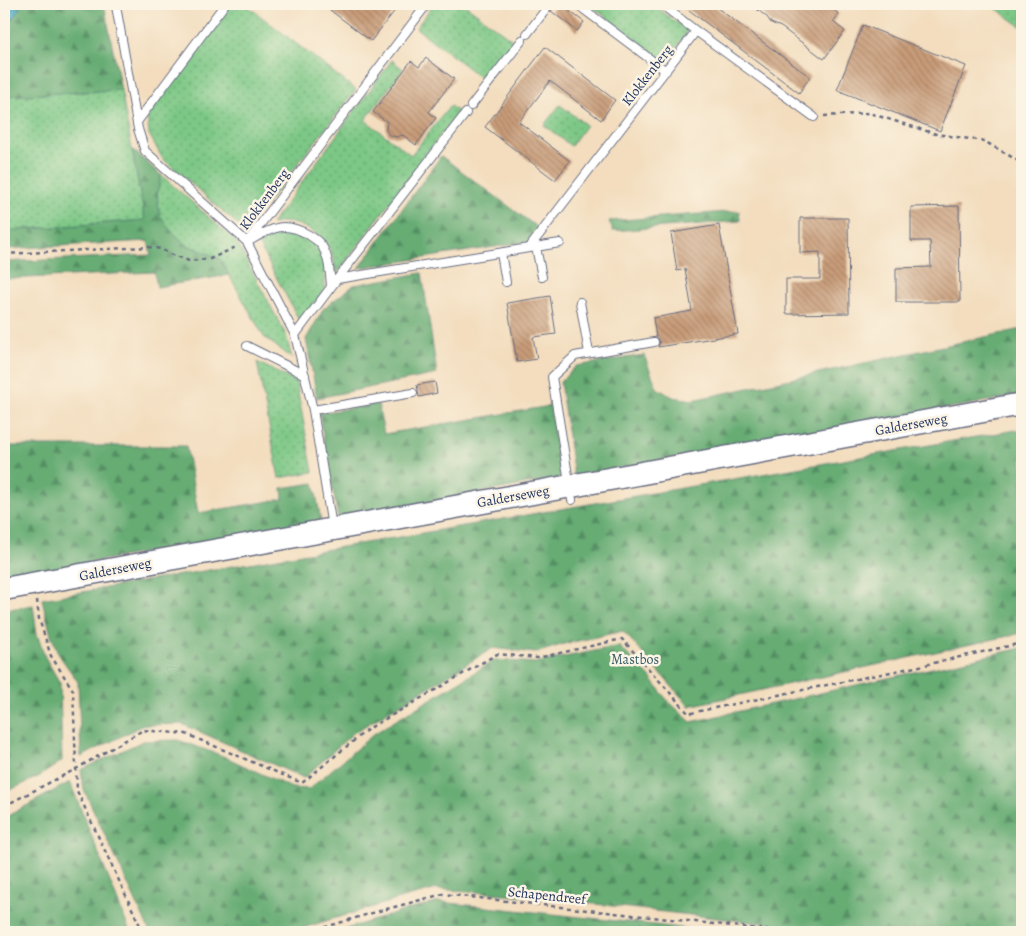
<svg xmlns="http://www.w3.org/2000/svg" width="1026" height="936" viewBox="0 0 1026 936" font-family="Alegreya,serif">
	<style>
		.grass { fill: url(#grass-dots); stroke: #4c7c72 }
		.forest { fill: url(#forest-firs); stroke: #406e68 }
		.water { fill: url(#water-waves); stroke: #326e92 }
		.building { fill: url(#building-back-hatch) }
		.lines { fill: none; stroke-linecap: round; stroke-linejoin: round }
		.lane-casing { stroke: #676c80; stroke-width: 10 }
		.secondary-casing { stroke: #676c80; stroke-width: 25 }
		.path { stroke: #676c80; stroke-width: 2.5; stroke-dasharray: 4 4; stroke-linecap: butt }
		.lane { stroke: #fff; stroke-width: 8 }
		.secondary { stroke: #fff; stroke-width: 22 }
		.labels { text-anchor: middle; stroke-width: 5; stroke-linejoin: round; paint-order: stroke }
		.street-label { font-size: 14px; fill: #1b2f5e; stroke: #fcf5e5 }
		.park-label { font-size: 14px; fill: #385d6a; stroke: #fcf5e5 }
	</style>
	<defs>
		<pattern id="grass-dots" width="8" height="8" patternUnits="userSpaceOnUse" patternTransform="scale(1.25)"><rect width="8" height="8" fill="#7dc886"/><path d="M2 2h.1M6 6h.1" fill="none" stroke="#66a371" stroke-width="1.8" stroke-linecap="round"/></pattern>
		<pattern id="forest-firs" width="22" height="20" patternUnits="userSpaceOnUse" patternTransform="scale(1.25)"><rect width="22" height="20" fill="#66ac73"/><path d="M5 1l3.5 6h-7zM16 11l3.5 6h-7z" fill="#538c62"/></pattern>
		<pattern id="water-waves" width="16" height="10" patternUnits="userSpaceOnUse" patternTransform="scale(1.25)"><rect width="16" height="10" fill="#48adc7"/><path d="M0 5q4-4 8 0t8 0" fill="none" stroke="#3b8da5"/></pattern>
		<pattern id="building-back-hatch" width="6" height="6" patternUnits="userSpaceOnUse" patternTransform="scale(1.25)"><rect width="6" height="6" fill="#c99c79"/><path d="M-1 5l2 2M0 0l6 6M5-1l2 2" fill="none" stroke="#a28066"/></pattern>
	</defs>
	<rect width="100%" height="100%" fill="#fcf5e5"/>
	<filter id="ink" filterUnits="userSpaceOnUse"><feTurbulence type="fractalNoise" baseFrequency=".02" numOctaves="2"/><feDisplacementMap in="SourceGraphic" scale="10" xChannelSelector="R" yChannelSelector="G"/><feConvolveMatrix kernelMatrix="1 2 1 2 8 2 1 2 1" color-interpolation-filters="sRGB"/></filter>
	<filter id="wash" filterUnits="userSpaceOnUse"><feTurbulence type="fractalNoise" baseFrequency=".0096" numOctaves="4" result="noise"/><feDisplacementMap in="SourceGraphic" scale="20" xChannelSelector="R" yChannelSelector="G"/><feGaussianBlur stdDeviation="1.12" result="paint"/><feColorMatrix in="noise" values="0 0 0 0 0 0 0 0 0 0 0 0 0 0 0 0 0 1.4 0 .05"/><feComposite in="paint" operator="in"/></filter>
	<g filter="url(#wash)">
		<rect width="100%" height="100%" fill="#f3ddbe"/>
		<path class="grass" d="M229,4H245L356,90L245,231L162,158L149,134L147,115Z
			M434,4H464L515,42L485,81L416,28Z
			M590,4H652L688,31L665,62L590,5Z
			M990,4H1022V27Z
			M392,60L403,69L365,120L411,155L450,106L458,112L335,276C335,271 335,265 334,260C330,239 304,222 283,222C279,222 275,224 271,224Z
			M121,90L145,220L4,231V96Z
			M560,105L586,125L571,146L544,125Z
			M161,175L236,241L286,335L292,358L264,337L220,259L187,245L170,230L159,215L157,196Z
			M277,233L293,234L312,243L319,251L324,262L325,289L300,322L258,243L267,235Z
			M257,362L296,382L313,472L279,478Z"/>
		<path class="forest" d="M21,4H104L121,90L4,96V27C12,20 18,14 21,4Z
			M132,149L161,175L157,196L160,215L170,230L187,245L220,259L229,275L157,287L154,272L4,279V262L151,255L148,241L4,249V231L145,220Z
			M441,156L538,228L527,242L359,268Z
			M739,211L740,221L613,231L609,221Z
			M422,273L437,374L317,398L306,339L324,308L354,285Z
			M1022,329V395L574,476L560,382L576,366L644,355L657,388L673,397L693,400Z
			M378,404L384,434L550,406L561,478L338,518L319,413Z
			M1022,429V633L689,706L623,631L564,644L536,653L493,648L353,733L304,778L182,724L143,725L81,757L78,682L59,655L51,635L42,599Z
			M4,446H186L198,513L283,499L282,488L314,483L321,521L4,578Z
			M33,605L37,634L45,657L60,683L62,761L40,776L4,793V610Z
			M619,646L649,676L667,700L691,722L1022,648V932H838L517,895L437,889L403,898L289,932H150L84,790L81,770L143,741L178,740L223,756L292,788L309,789L375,733L495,660L535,663Z
			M70,782L130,932H4V818Z
			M440,902L720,932H336L407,910Z"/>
		<path class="water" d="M4,4H21C18,14 12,20 4,27Z"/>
		<g id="blocks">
			<path class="building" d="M322,4H400L371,41Z
				M556,4H560L584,22L577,31L551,11Z
				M681,4H712L810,77L799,93Z
				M750,4H825L839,14L833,22L845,31L824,59L781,27L771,23L767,17Z
				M863,25L966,66L940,131L837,90Z
				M545,47L615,100L601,120L550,81L519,122L570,161L555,180L485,127Z
				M426,58L454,79L429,112L436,118L416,145L403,135L396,137L389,135L386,130L387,122L373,112L411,61L419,67Z
				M959,206L960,302H896V268L931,267L930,241H911V207Z
				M800,218H848L849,313L786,314V279H820V252L800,253Z
				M719,225L738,334L658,347L660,342L656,337L653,318L692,311L685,269L677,271L671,233Z
				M550,296L556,334L533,337L537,359L517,362L507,303Z
				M435,382L437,393L419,397L417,385Z"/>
		</g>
	</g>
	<g filter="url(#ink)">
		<use href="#blocks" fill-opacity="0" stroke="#676c80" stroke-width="1"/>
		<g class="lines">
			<defs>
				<path id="lane" d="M118,4L116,6L138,129L145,151L247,242L295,335L313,410L332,527
					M586,4L582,8L666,71
					M661,4L696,31
					M527,34L550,4
					M471,106L522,40
					M137,122L225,4
					M251,240C273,227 285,221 309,235C317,240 322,244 325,252C330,263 330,275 331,287L295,335
					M247,242L427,4
					M536,247L542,277
					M529,248L696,31L814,117
					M501,253L506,282
					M337,279L560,243
					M331,287L466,113
					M580,302L589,353
					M247,346L305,375
					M313,410L413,393
					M572,500L552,377L575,356L654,342"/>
				<path id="secondary" d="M4,589L1022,404"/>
			</defs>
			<use href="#lane" class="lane-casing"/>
			<use href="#secondary" class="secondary-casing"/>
			<path class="path" d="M824,116L869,113L936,134L984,141L1022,163
				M4,254L148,247L161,249L170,254L189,261L210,259L236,247
				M37,600L39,619L51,656L73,690L77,791L143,932
				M4,806L76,769L143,730L186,734L302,783L368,729L497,654L538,658L622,639L689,714L695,712L920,666L1022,643
				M309,932L372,913L443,894L787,932"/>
			<use href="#lane" class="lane"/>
			<use href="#secondary" class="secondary"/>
		</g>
	</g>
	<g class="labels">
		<g class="street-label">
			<text transform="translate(647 75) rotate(-52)" y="5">Klokkenberg</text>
			<text transform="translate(264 199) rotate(-53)" y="5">Klokkenberg</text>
			<text transform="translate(911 424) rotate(-10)" y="5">Galderseweg</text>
			<text transform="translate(513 496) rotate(-10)" y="5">Galderseweg</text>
			<text transform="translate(115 569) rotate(-11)" y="5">Galderseweg</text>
			<text transform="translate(547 895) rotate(6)" y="5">Schapendreef</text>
		</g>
		<g class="park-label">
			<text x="635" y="664">Mastbos</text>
		</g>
	</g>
	<rect width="1026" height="936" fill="none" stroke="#fcf5e5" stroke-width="20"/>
</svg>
